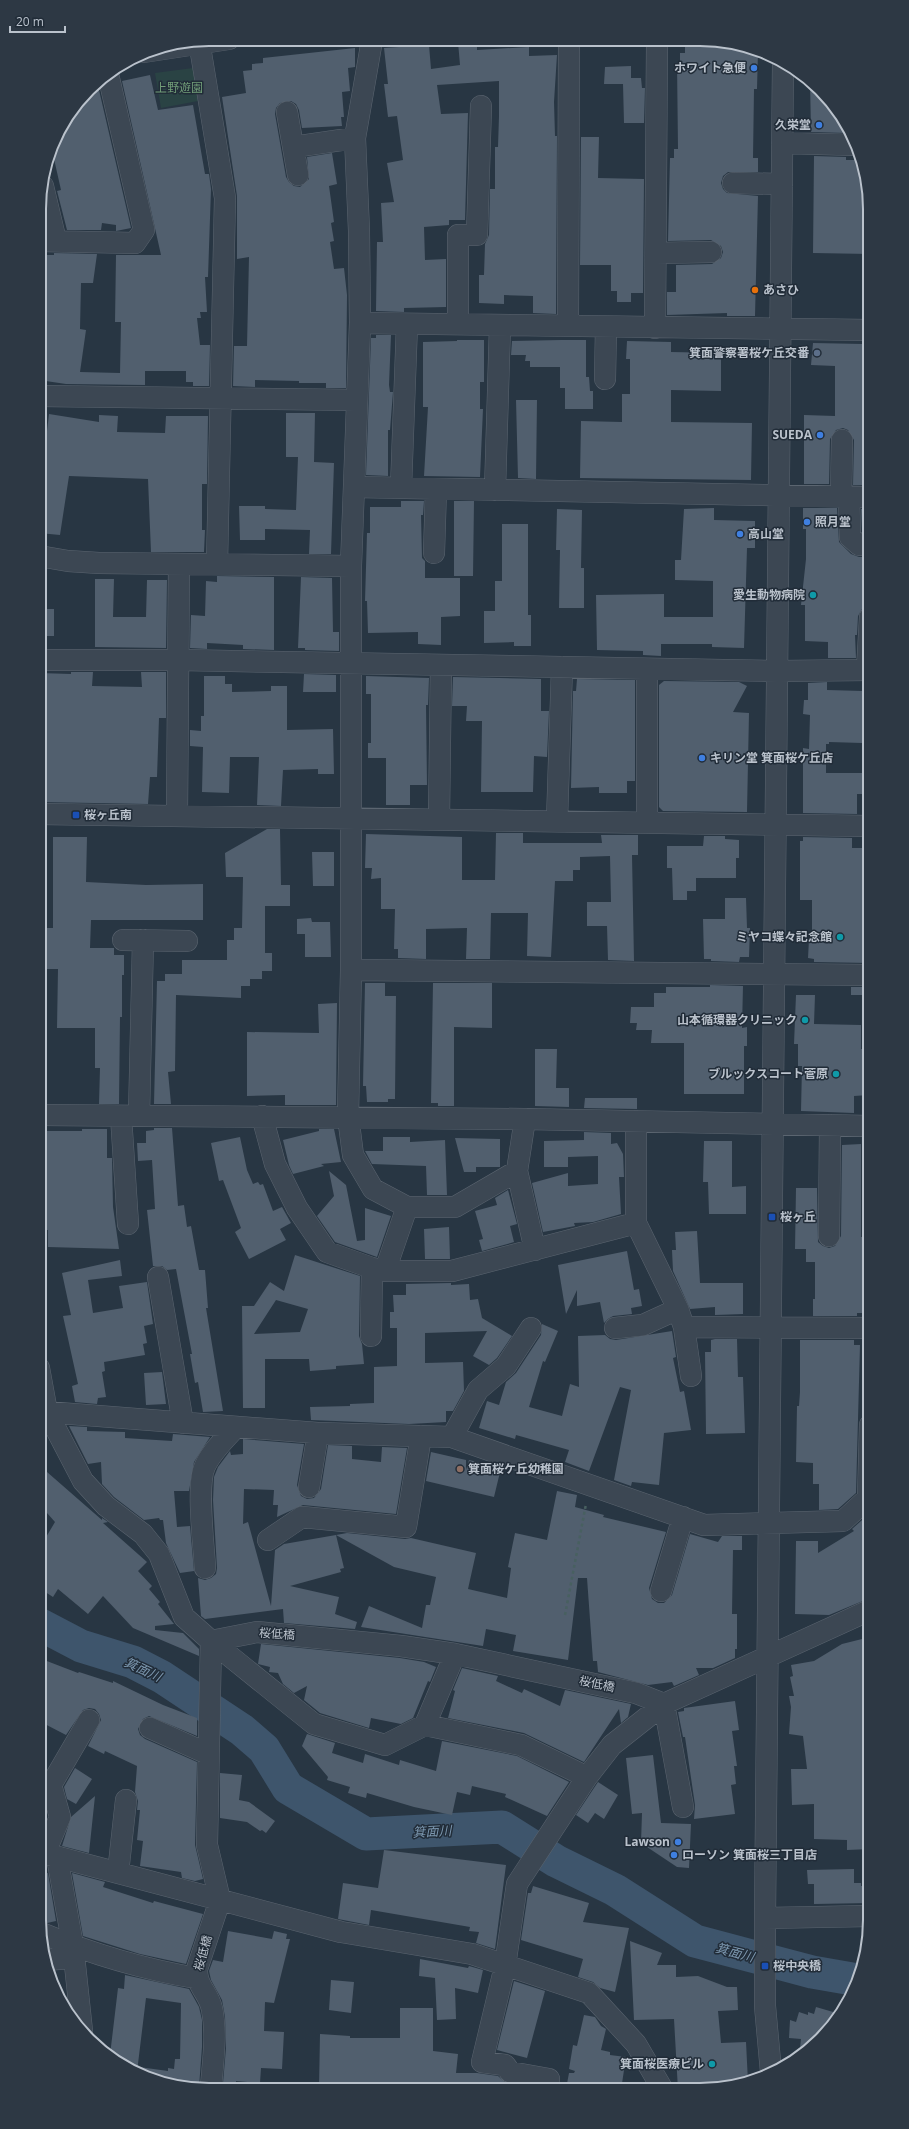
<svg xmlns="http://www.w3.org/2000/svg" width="909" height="2129" viewBox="0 0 909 2129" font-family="'Open Sans','Noto Sans JP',sans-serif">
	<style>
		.green { fill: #2a4344 }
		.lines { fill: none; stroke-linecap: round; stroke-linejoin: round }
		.river { stroke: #3e556c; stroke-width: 33 }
		.building { fill: #515f6e; fill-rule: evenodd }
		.minor-casing { stroke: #5b6570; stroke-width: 22 }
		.path { stroke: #486060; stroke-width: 2.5; stroke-dasharray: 3 3; stroke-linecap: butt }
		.minor { stroke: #3c4753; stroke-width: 21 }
		.shop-dot { fill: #3f7fe0; stroke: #212c38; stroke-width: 1.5 }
		.food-dot { fill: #e8710a; stroke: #212c38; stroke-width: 1.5 }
		.service-dot { fill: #5c6f8a; stroke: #212c38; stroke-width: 1.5 }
		.culture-dot { fill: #0f9aa8; stroke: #212c38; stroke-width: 1.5 }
		.transit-dot { fill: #1a4fb4; stroke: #212c38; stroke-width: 1.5 }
		.education-dot { fill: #8d6e63; stroke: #212c38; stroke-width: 1.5 }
		.labels { text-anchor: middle; stroke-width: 3; stroke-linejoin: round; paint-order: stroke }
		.poi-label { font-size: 12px; font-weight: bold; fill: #bac2cc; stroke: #212c38; text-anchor: end }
		.park-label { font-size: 12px; fill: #719d78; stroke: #212c38 }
		.street-label { font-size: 12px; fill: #bac2cc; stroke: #212c38 }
		.water-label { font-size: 13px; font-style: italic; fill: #7b96ae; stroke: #212c38 }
		.rim { fill: none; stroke: #bac2cc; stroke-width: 2 }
	</style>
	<rect width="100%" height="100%" fill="#283643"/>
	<path class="green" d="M193,68L198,101L161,108L155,73Z"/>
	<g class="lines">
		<path class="river" d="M39,1624L81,1646L133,1662L162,1677L242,1730L264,1749L288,1788L366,1834L502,1827L556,1861L615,1890L695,1941L812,1972L858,1980"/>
	</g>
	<path class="building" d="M477,41V50L529,47V56L557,55L554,102L555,136H557L556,314L533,313V296L504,295V304L479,303V275H484L485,244L489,235L490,189H495V147H498L499,116V81L437,85L441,114L468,113L465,220H449V225L424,227L425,260L446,259V307L404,308V312L376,311L377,242H383L381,203L394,202L387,163L403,160L397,116L388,117L384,84H388L384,48L429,45L431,69L460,65L458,42Z
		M685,42H733L758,51L757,89H754L753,158H758V172H728L723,176L721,183L723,189L727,193L758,196L755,316H727V313L667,315V292H676V265L712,264L721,258L723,252L721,246L711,240L668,241L670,158H674V149H678L677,63H680V53H685Z
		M355,48V67L348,68L350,91L342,92L344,117H341L342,126L302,128L299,110L296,104L291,101L280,103L276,108L275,114L286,177L289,182L294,186L300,187L309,179L307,157L332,153L337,184L329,186L334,222L331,223L334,241L330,242L334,269L344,268L347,295L346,388H326V383H299V381L255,380V387L233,386L234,346H247L249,257L237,259V196L222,97L246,93L243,71L252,70V64L263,63V58Z
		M631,66V78H641L642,88H645L644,123H624L623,84H604L605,67Z
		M150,75L158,110L193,105L205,174H209L211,189L208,277H205L207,312H200L201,318H197L200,345H210L209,386H193V382H186V371H145V385L66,384L39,380V255H54V253L97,254L93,283H81L80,329L86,330L80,372L120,373L121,322H115L116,255H161L122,81Z
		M810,80L847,124V133L811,132Z
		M99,90L131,228L116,231V225L102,223L101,230H67L57,191L61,190L52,150L56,134L88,93Z
		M581,137H599L598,178L644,179L643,293H631V302H617V291H611V265H580Z
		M814,156L846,157V160H862L870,209V254L813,253Z
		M376,335H391L389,385L390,392H393L390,430H388V476L366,475L371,338H376Z
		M457,340H484V382H480V409H483L480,477L424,476L428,407H423V342L457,341Z
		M561,340H586V377H589L590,391H593V409H565V388H560V367H530V361H525L526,355H511L512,341Z
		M627,341L671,342V352L721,353V391L671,390V422L752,423L751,480L580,478L581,421L622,422V394H630V359H626Z
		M813,343L863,344V419H870V485H853L854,440L848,430L843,428L836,430L830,439L829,484H804V415L835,416V366L811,365Z
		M516,400H537L536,479L518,478Z
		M286,413H315L314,462L334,463L331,554H309L310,530L265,529V540H240L239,506H265V509L296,510L298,457H286Z
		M49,414L99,422V415L118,416L117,432L165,433L166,416H208L207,484H202V530H205L204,552H151L148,479L69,476L60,535L39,533V499Z
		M401,501H424L423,515H421L422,558L425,561V578H460V616L441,617V645L418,644V632L368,633L367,601H365L367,533H370V507H401Z
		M454,501H474L473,576H454Z
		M714,508V520L755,521V548H747L744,648L712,647V644H661V656L643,655V651L597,650L596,595L664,594V617H713V581L675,580V560H681L684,509Z
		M803,508H837L839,542L851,554L859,557H870V582H864V600H862V609L858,616L857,635H855L856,658H828V642L805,641V605H801L806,559V529H803Z
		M557,509L582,510L581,568H584V608H559L560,550H556Z
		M861,509H870V533L862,531Z
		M502,524H528V615H531V646H514V642L484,643V611H495V581H502Z
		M217,576L274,577V650L243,649V645L207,643V649L190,648L191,615L205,616L206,581L217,582Z
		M301,577L332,578L333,632H339V651L305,650V648H298Z
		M95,579H114L113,617H146L147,580H167L166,648L95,647Z
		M39,609H54V636H39Z
		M71,672H93L92,686L142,687L141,672H166V718H159L157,777H150L148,804L39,802V673L71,674Z
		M304,674L336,675V692H303Z
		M204,676H225V684H232V692L271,691V686H287V730L333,729L334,774H318V769L283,770L281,806L257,805L259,757H230L229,793L202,792L203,747L190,746V730L201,731V716H204Z
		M366,676L429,678L428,705H426L427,785H410V805H386V758H368V743H371V694H366Z
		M453,677L541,679V711H549L547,757L534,756L533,792H481L482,721H466L467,706H452Z
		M577,679L635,680V781H627V793H599V787L571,788L573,691H576Z
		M664,681L739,682L747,686L733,712L749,713L747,812L663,811L659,807V685Z
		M827,682V690L863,691L862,743L829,742V744H826V773H870V794H857V814L803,813V748L809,749L810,715L803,714L804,700H808V683Z
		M267,829H280L281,885H290V906H265V953H272V971H262V979H250V986H241V998L176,995L175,1071L168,1072L171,1104H154L157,981H165V974H182V960H227V940H234V928H242L243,877H226L225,853Z
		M496,833H523V843H602L601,835H638V855H632L634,961L608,960L607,926H587V902H611L610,856L580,857V870H573V881H555L551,957L527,956L528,913H491L490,959H466L467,928L426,929V959L398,958V949H394L395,909H381V878L371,879L372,868H365L366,834L462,837V880H495Z
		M704,836H725V839L739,840V858H736V878H696V891H687V900H673L672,868H667V846H703Z
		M53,837H87L86,882L146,885L203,884V920H91L90,948H114V955H124V975H122V1017H120L119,1104H99L100,1068H95V1028H57L58,969H39V928H53Z
		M803,837L852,838V848H864V906H870V963L814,962V959L808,958L809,939H812V900H800V841H803Z
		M312,852H334V886H313Z
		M725,898H746L747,928H750L749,957H740L739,962L711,961V959H704L703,919H725Z
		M311,918L312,922H330L331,957H305V934H297V919Z
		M365,983H385V996H396L395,1099H388V1102H367L366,1086H363Z
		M433,983H492V1028L454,1027V1106H438V1103H431Z
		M710,985L743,986L742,1028L747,1027V1046H744V1094H684V1043H651L652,1030H636L637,1023H630L631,1007H654V993H666V987H710Z
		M851,987H870V995H851Z
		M796,995H815L814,1024L861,1025V1049H870L869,1095L854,1096V1113L801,1111L802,1066H798V1044H794Z
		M337,1003L336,1105H285V1095L247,1096V1032L319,1033L318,1004Z
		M535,1049H557L556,1088H569V1107L535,1106Z
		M585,1098H637V1109L584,1108Z
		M154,1128H172L178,1206L184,1205L187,1227L191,1226L199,1270H205L208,1308H206L223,1411L203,1412L198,1382L195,1383L190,1354H192L176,1269L167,1270L162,1266H153L147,1210L155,1209L152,1160L138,1161L137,1143H146V1131L154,1130Z
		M82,1129H107V1158H112L113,1207L119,1249L48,1247V1230H39V1131H82Z
		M319,1129H334L341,1162L321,1164L324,1166L293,1174L289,1165L283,1140L319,1131Z
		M584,1132L611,1133V1144L617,1143L623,1154L624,1177H619L621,1214L593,1222L574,1223L575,1226L543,1232L532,1183L568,1173V1186L598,1184V1156L568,1157V1167H544V1141L584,1140Z
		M240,1137L247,1170L253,1184L258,1182L260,1185L263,1184L273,1211L282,1207L291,1223L280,1229L286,1240L249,1259L235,1232L241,1228L223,1180L219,1181L211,1143Z
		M383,1137H410V1142L445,1140L447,1195H427L426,1166L372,1164L365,1151H383Z
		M455,1138L500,1139V1167H476V1172H464Z
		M704,1141H732V1187L746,1186V1214H709L708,1182H703Z
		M861,1144V1237H870V1302H863V1313H857V1316H813V1299H815V1262H806V1249H795L796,1188H817L818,1242L823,1246L829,1248L835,1246L841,1236L842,1145Z
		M329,1171L346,1185L357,1241L365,1240V1208L391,1216L377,1257L335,1242L317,1216L334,1196Z
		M508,1190L517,1224L510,1226L514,1242L482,1251L479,1240L483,1239L475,1211L497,1205L495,1198Z
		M449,1227L450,1259H425L424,1229Z
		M697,1231L700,1283H743V1314L715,1315V1307L690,1309L673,1271L672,1250H676L675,1232Z
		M627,1251L634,1290L639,1289L642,1306L631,1308L632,1314L613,1316L608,1319L604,1323L600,1302L577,1306V1290L566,1314L558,1265Z
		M295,1255L360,1276L359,1336L362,1344L364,1364L336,1366V1369L310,1371L309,1359H265V1408H243L242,1306H254L270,1282L284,1291ZM276,1300L308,1309L300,1332L254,1334Z
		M120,1260L122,1276L88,1280L93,1313L123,1308L119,1286L147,1282L153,1324L144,1326L147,1343L143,1344L145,1355L104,1362L105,1371L102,1372L106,1397L98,1398L97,1404L75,1402L72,1386L78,1384L63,1316L71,1315L62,1273Z
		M451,1283V1285L469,1284L470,1300L478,1299L482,1318L512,1336L497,1358L489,1365L473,1356L487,1331L425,1333V1363L463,1362L464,1391L453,1411H446V1422L409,1424L311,1420L310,1407L350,1406V1404L374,1403V1367L397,1366V1328H390V1312H394L393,1295H406V1284Z
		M542,1324L558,1331L545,1362L543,1361L529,1407L562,1416L570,1384L579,1387L578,1336L605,1335L610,1339L616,1340L672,1331L676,1357L673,1358L680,1392L684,1391L691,1430L664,1433L659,1485L632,1482L631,1486L614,1480L631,1390L620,1387L589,1471L565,1462L569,1450L516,1435L515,1439L479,1428L487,1401L499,1405L506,1382L516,1373L541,1335Z
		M715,1339H737L738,1377H743L745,1433L706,1434L705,1352H711V1340Z
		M800,1340H854V1345H860L856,1493L838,1509L819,1510V1484H813V1463L796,1462L797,1406H799L800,1392Z
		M162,1372L166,1404L146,1405L144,1373Z
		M69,1426L87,1427V1431L125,1432V1438L172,1441L173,1434L210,1437L194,1462L189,1491H174L177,1527L190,1526L194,1571L180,1573L166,1543L163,1520H160L159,1518L144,1520L114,1497L102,1484L101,1462L88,1464Z
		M243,1439L304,1444L297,1485L301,1496L307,1499L314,1498L321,1489L328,1445L352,1446V1459L381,1462L382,1447L407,1448L396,1514L303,1505L277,1517L278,1505H273L274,1490L244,1489L243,1524L248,1522L271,1606L275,1550L284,1544L336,1535L344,1568L340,1569L341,1572L290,1586L339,1597L335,1614L357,1622L355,1629L284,1623L283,1609L205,1619L201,1616L198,1578L205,1580L211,1578L216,1574L217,1568L213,1500L214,1477L218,1467L230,1451L231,1455L243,1454Z
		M431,1452L466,1460V1470L469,1460L501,1468L494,1497L426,1481Z
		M39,1465L102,1520V1518L108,1522L103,1523L147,1562L138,1571L152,1586L149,1589L160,1602L158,1604L174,1624L155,1626V1630L183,1633L199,1649V1656L133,1628L103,1596L88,1614L58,1589L53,1597L39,1588V1549L55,1522L39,1504Z
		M557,1491L577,1495L575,1507L604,1515L603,1517L666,1532L649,1588L652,1599L658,1603H664L672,1595L690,1534L718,1542L722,1536H742V1550H733L732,1614H737V1649H735V1658L713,1668H696L699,1675L674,1686L672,1682L648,1685L598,1672L597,1661H593L587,1578H578L568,1660L513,1651L516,1635L486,1629L483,1646L361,1627L369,1606L422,1628L426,1605H430L436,1577L394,1567L336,1535L347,1533L405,1539L411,1538L476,1553L468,1589L507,1598L511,1568L508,1567L515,1533L547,1540Z
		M870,1513V1598L829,1615L795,1614L796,1541H818V1553L854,1531L852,1529Z
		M870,1637V1749H867L868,1791H870V1849L847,1850V1840L814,1839V1804L792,1805L791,1769H807L803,1736L789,1734L791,1707L789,1696H794L790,1677L793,1676L791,1665L814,1661L842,1644Z
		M261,1644L400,1658L424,1662L436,1667L430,1682L428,1681L413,1718L401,1724L371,1718L369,1728L320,1713L304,1700L307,1686L294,1693L283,1684L278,1673L269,1672L270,1667L258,1664Z
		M39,1658L78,1673L79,1672L113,1683V1681L163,1705L197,1718V1736L149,1716L143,1719L138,1729L140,1735L145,1739L197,1762L195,1845L203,1879L195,1881L182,1878L181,1872L140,1866L143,1841L137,1840L140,1810H137L138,1801L135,1792L137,1766L105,1751L104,1754L88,1746L101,1720L99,1714L95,1709L89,1708L83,1710L66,1735L39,1721Z
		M462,1668L498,1676L496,1681L522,1693L524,1689L560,1706L565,1690L631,1704L628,1717L621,1723L619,1709L584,1762L524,1733L448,1718L455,1691L453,1690Z
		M735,1701L739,1730L732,1731L737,1766H734L736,1784L731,1785L735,1814L694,1819L695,1805L685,1737H683L678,1712L684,1711V1708Z
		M307,1734L335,1743L332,1753L363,1763L365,1754L399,1765L400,1760L436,1771L442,1741L517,1756L569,1782L547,1816L505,1797L506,1794L472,1786L470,1795L457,1792L452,1815L414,1807L367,1793L366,1798L348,1793L350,1787L327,1780L328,1777L302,1746Z
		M653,1755L661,1823L691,1824L689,1868L677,1867L641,1843L642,1813L632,1814L626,1758Z
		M75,1768L92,1779L76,1804L67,1799L64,1787Z
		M220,1773L242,1775L239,1800L249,1802L275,1821L266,1833L262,1830L260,1831L247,1822L220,1818Z
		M598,1782L618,1795L604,1819L595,1813L588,1823L576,1815Z
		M95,1796L89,1853L62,1846L71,1817Z
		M384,1850L506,1865L495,1949L476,1943L479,1932L469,1931L470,1927L371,1910L369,1925L338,1919L343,1883L378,1888Z
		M854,1869V1883H861V1886H870V1903L814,1904V1884H808L807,1870Z
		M48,1873L56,1921L47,1923L39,1921V1884L43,1883L42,1874Z
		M72,1873L105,1882L103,1887L153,1903L154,1901L203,1914L186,1964L140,1954L83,1936Z
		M533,1886L589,1903L583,1922L629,1928L615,1992L600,1988L593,1982L578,1977L583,1959L521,1940L528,1893H531Z
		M228,1931L272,1939L274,1931L287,1934L286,1939H290L274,2003L265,2002L264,2031L284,2032L282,2069L261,2068L260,2083L236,2081V2084L223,2083L226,2048L225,2017L222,2000L211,1980L209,1971L213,1960L223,1962Z
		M630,1941L662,1953L657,1965H676V1977L698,1976L727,1987H737L738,2010L718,2011L721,2043L746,2042L748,2082L705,2089L678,2090L674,2019L634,2020Z
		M420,1959L468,1968L469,1966L483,1970L478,1993L455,1988L456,2019L437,2020L435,1978L419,1976Z
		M125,1975L189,1989L199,2007L202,2020V2047L199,2087H176L134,2072L110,2055L118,1988L124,1989ZM146,1998L181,2003L180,2059H175L174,2069L168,2068V2071L139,2067L137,2072Z
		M331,1980L354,1982L351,2013L329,2010Z
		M514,1981L545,1991L527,2058L497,2050Z
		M816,2007L840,2014L835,2024L799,2057L801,2039L789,2038L790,2020L796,2022L799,2012L808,2015V2012L814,2014Z
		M400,2008H433V2051L458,2054L456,2073H477L498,2076L507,2084L519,2086L518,2089L398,2088L399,2084L340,2083V2088H319L320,2034L350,2036V2038H400Z
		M584,2015L595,2017L601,2026L606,2029L601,2050L610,2052V2055L626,2057L621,2090L566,2089L569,2073H574L575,2071L569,2069L573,2045L577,2046Z"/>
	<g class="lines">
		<defs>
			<path id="minor" d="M372,40L355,138L359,231L360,323L351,566V970L348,1116L353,1155L373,1189L407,1207H455L517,1171
				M199,41L225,198L217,564
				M144,52L229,39
				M287,112L298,175
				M782,143L856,145
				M293,147L355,138
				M733,183L782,184
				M43,186L56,241
				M39,241L135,243L144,230L108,74
				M656,253L711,252
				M360,323L870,330
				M458,324V235H477L481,106
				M568,326L569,41
				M655,328L657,42
				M605,379L606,327
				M39,396L357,400
				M354,487L870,497
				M401,488L407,324
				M495,490L500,325
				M841,497L842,440
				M849,497L850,537L859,545H870
				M434,553L436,489
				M39,556L68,561L99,563L351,566
				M39,660H179L778,671L870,670
				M647,669V822
				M867,670L870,617
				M39,814L870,826
				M177,816L179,564
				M439,819L441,665
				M557,821L562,667
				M123,940L187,941
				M351,970L870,975
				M39,1115L525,1119L870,1126
				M121,1116L128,1224
				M139,1116L143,940
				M262,1116L275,1164L297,1208L327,1252L372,1268L385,1271H452L636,1223
				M525,1119L517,1171L535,1250
				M636,1121V1223L678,1309L684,1327L691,1376
				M829,1236L830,1125
				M385,1271L407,1207
				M158,1277L183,1423
				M684,1327L870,1328
				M615,1328L643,1325L678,1309
				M371,1336L372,1268
				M39,1368L47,1412L83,1481L106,1506L143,1534L159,1554L184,1617L211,1641L314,1724L385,1745L425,1725L521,1745L587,1777
				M39,1418L47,1412L318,1433L452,1437L704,1525L843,1521L868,1498L870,1425
				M452,1437L478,1390L506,1366L531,1328
				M309,1487L318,1433
				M268,1540L302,1517L406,1527L421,1436
				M205,1568C204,1545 196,1485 205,1466C212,1451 225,1439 236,1427
				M661,1591L683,1517
				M425,1725L455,1654
				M150,1728L208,1754
				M39,1852L341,1932L472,1954L589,1993L636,2044L663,2090
				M45,1853L60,1817L51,1785L89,1720
				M57,1857L73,1946L82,2031
				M118,1873L126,1800
				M765,1918L870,1916
				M41,1933C92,1954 142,1969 196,1978
				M44,1960L74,1958
				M771,2072L765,2006V1918L783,62
				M549,2079L510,2072L505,2065L482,2062L505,1966L517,1884L587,1777L612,1745L664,1704L870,1610
				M211,2087C213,2061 217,2034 212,2009C209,1993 196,1986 197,1969L220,1900L207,1845L211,1641L257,1632L401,1646L455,1654L636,1693L664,1704L683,1807"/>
		</defs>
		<use href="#minor" class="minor-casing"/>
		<path class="path" d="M565,1615L586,1504"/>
		<use href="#minor" class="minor"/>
	</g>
	<g class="shop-dot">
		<circle cx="754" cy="68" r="4"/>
		<circle cx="819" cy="125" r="4"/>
		<circle cx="820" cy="435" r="4"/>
		<circle cx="807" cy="522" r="4"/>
		<circle cx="740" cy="534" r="4"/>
		<circle cx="702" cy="758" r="4"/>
		<circle cx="678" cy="1842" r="4"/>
		<circle cx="674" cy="1855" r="4"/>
	</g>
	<circle class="food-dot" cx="755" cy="290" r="4"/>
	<circle class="service-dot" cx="817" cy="353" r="4"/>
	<g class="culture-dot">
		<circle cx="813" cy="595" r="4"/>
		<circle cx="840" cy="937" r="4"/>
		<circle cx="805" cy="1020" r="4"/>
		<circle cx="836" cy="1074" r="4"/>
		<circle cx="712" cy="2064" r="4"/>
	</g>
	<g class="transit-dot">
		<rect x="72" y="811" width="8" height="8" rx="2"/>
		<rect x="768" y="1213" width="8" height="8" rx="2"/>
		<rect x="761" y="1962" width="8" height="8" rx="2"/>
	</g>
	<circle class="education-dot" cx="460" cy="1469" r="4"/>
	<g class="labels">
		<g class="poi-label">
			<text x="746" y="72">ホワイト急便</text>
			<text x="811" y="129">久栄堂</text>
			<text x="763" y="294" text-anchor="start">あさひ</text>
			<text x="809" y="357">箕面警察署桜ケ丘交番</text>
			<text x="812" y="439">SUEDA</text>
			<text x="815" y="526" text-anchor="start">照月堂</text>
			<text x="748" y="538" text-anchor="start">高山堂</text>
			<text x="805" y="599">愛生動物病院</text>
			<text x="710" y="762" text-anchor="start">キリン堂 箕面桜ケ丘店</text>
			<text x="84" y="819" text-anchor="start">桜ヶ丘南</text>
			<text x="832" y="941">ミヤコ蝶々記念館</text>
			<text x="797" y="1024">山本循環器クリニック</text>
			<text x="828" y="1078">ブルックスコート菅原</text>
			<text x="780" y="1221" text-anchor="start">桜ヶ丘</text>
			<text x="468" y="1473" text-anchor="start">箕面桜ケ丘幼稚園</text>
			<text x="670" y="1846">Lawson</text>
			<text x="682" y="1859" text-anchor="start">ローソン 箕面桜三丁目店</text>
			<text x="773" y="1970" text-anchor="start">桜中央橋</text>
			<text x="704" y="2068">箕面桜医療ビル</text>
		</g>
		<g class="park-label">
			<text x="179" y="92">上野遊園</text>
		</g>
		<g class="street-label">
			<text transform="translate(277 1634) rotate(4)" y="4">桜低橋</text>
			<text transform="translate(597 1684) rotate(12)" y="4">桜低橋</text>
			<text transform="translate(203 1953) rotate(-74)" y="4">桜低橋</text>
		</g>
		<g class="water-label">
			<text transform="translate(143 1669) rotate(25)" y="5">箕面川</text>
			<text transform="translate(432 1831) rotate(-3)" y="5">箕面川</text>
			<text transform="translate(735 1952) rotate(15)" y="5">箕面川</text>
		</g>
	</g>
	<path d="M0 0H909V2129H0ZM209 46H700A163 163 0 0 1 863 209V1920A163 163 0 0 1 700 2083H209A163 163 0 0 1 46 1920V209A163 163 0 0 1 209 46Z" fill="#2d3844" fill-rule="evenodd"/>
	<path class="rim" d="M209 46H700A163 163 0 0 1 863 209V1920A163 163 0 0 1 700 2083H209A163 163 0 0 1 46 1920V209A163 163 0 0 1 209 46Z"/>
	<path d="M10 26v6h55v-6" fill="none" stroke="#bac2cc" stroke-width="2"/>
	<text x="16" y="26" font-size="12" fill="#bac2cc" stroke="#212c38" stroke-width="3" paint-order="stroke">20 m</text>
</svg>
